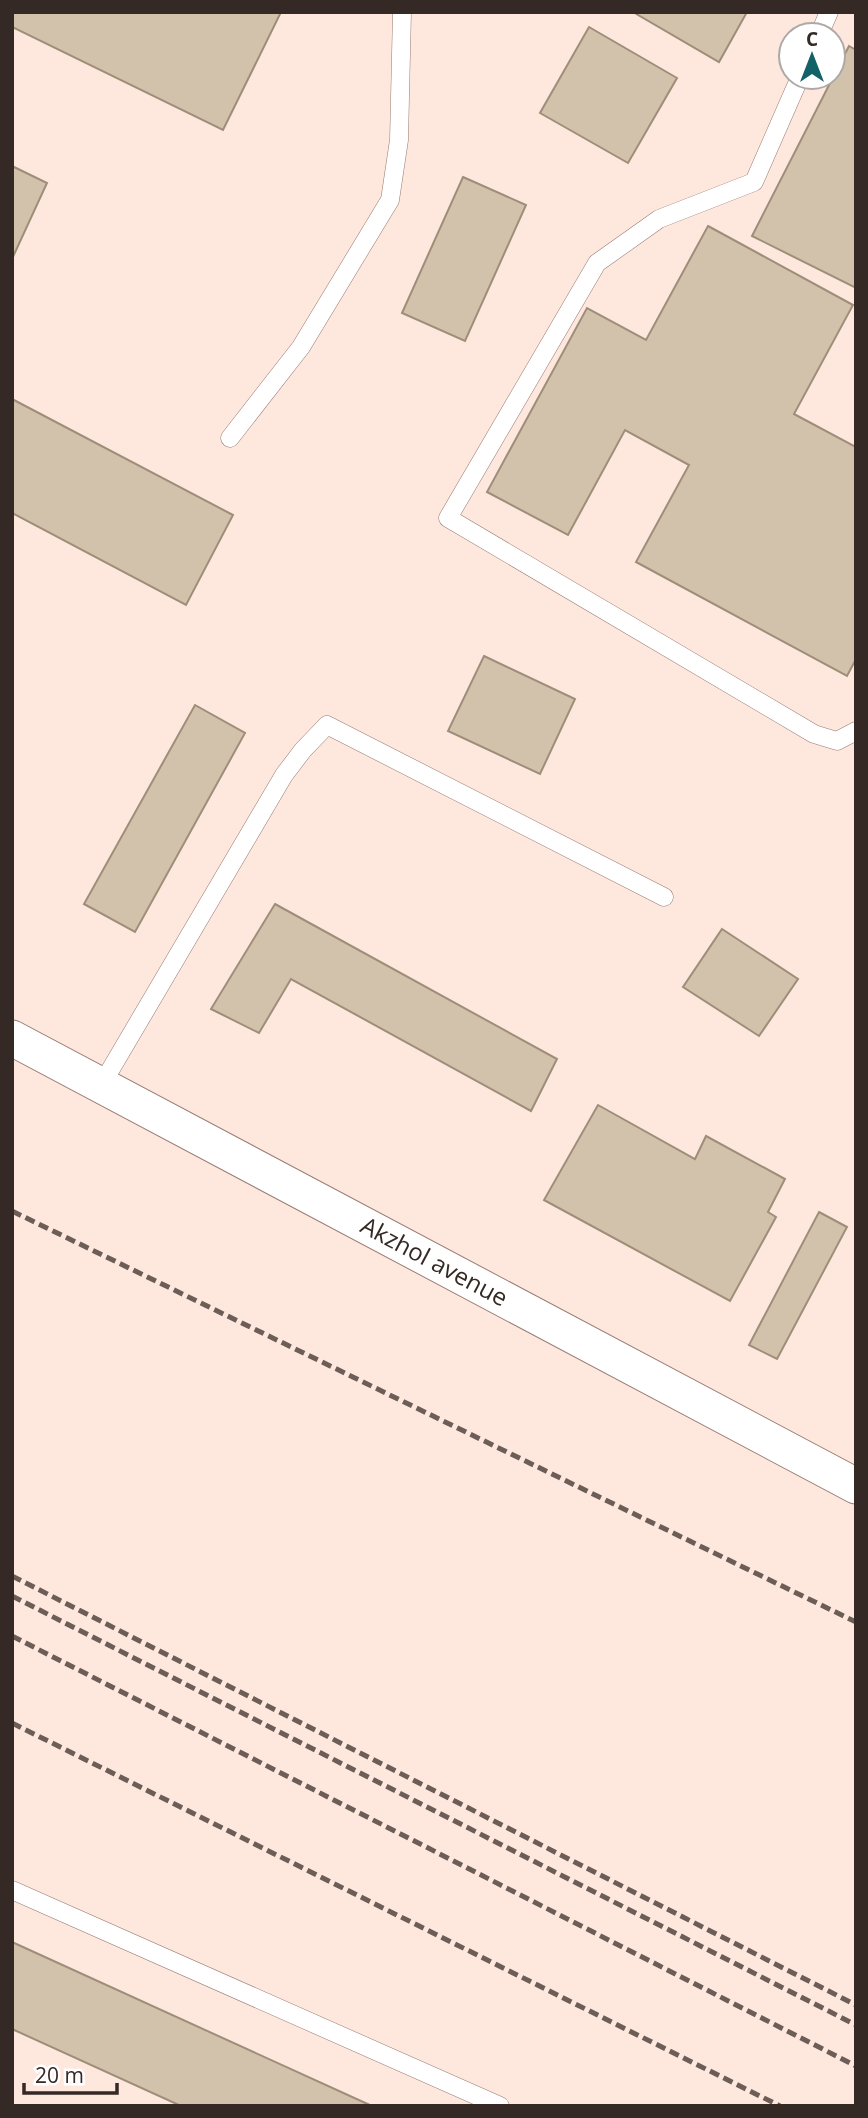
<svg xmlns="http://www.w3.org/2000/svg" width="868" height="2118" viewBox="0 0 868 2118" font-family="'Open Sans',sans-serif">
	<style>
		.building { fill: #d3c2ab; stroke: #9e8e79; stroke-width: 2 }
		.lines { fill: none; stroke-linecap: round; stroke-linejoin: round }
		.lane-casing { stroke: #987d73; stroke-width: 19 }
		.street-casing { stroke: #987d73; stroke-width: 37 }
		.lane { stroke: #fff; stroke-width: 18 }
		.street { stroke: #fff; stroke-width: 35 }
		.rail { stroke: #6c5d57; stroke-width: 5; stroke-dasharray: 10 5; stroke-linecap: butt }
		.labels { text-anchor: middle; stroke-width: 6; stroke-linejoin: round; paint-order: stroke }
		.street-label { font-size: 24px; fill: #342924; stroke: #fff }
	</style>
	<rect width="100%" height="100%" fill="#fee7dd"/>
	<path class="building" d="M12,12H281L223,130L12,27Z
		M633,12H747L719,62Z
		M589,27L677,78L628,163L540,113Z
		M849,46L856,50V288L752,236Z
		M12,166L47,183L12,259Z
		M463,177L526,205L465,341L402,313Z
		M708,226L853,305L794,414L856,447V659L847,676L636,562L689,465L625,430L568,535L487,492L587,308L646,340Z
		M12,399L233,515L186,605L12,513Z
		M484,656L575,699L540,774L448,731Z
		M195,705L245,733L135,932L84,904Z
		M275,904L557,1059L531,1111L291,979L259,1033L211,1009Z
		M722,929L798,979L759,1036L683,987Z
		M598,1105L695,1159L706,1136L785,1179L768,1212L776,1217L730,1301L544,1200Z
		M819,1212L847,1227L777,1359L749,1345Z
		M12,1942L372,2106H181L12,2029Z"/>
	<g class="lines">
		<defs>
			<path id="lane" d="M819,35L829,12
				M800,77L754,182L659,219L597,263L448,518L814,734L837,741L856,731
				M230,438L301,347L390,200L399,140L402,12
				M102,1084L284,775L303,750L327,725L664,897
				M12,1890L500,2106"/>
			<path id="street" d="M12,1038L856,1486"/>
		</defs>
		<use href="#lane" class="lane-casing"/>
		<use href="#street" class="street-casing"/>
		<use href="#lane" class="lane"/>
		<use href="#street" class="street"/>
		<path class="rail" d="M12,1211L856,1622
			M12,1576L856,2005
			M12,1596L856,2025
			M12,1636L856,2066
			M12,1723L780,2106"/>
	</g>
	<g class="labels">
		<g class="street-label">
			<text transform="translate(434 1262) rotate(28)" y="8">Akzhol avenue</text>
		</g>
	</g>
	<rect width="868" height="2118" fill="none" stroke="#342924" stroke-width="28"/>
	<g transform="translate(812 56)"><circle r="33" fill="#ffffff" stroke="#aea9a7" stroke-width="2"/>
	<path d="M0-5L12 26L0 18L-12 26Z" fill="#126267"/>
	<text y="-10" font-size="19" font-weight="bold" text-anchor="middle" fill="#342924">С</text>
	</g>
	<path d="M24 2083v10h93v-10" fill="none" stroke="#342924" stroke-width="3.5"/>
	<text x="35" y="2083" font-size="21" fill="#342924" stroke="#ffffff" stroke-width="5" paint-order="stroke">20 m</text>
</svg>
